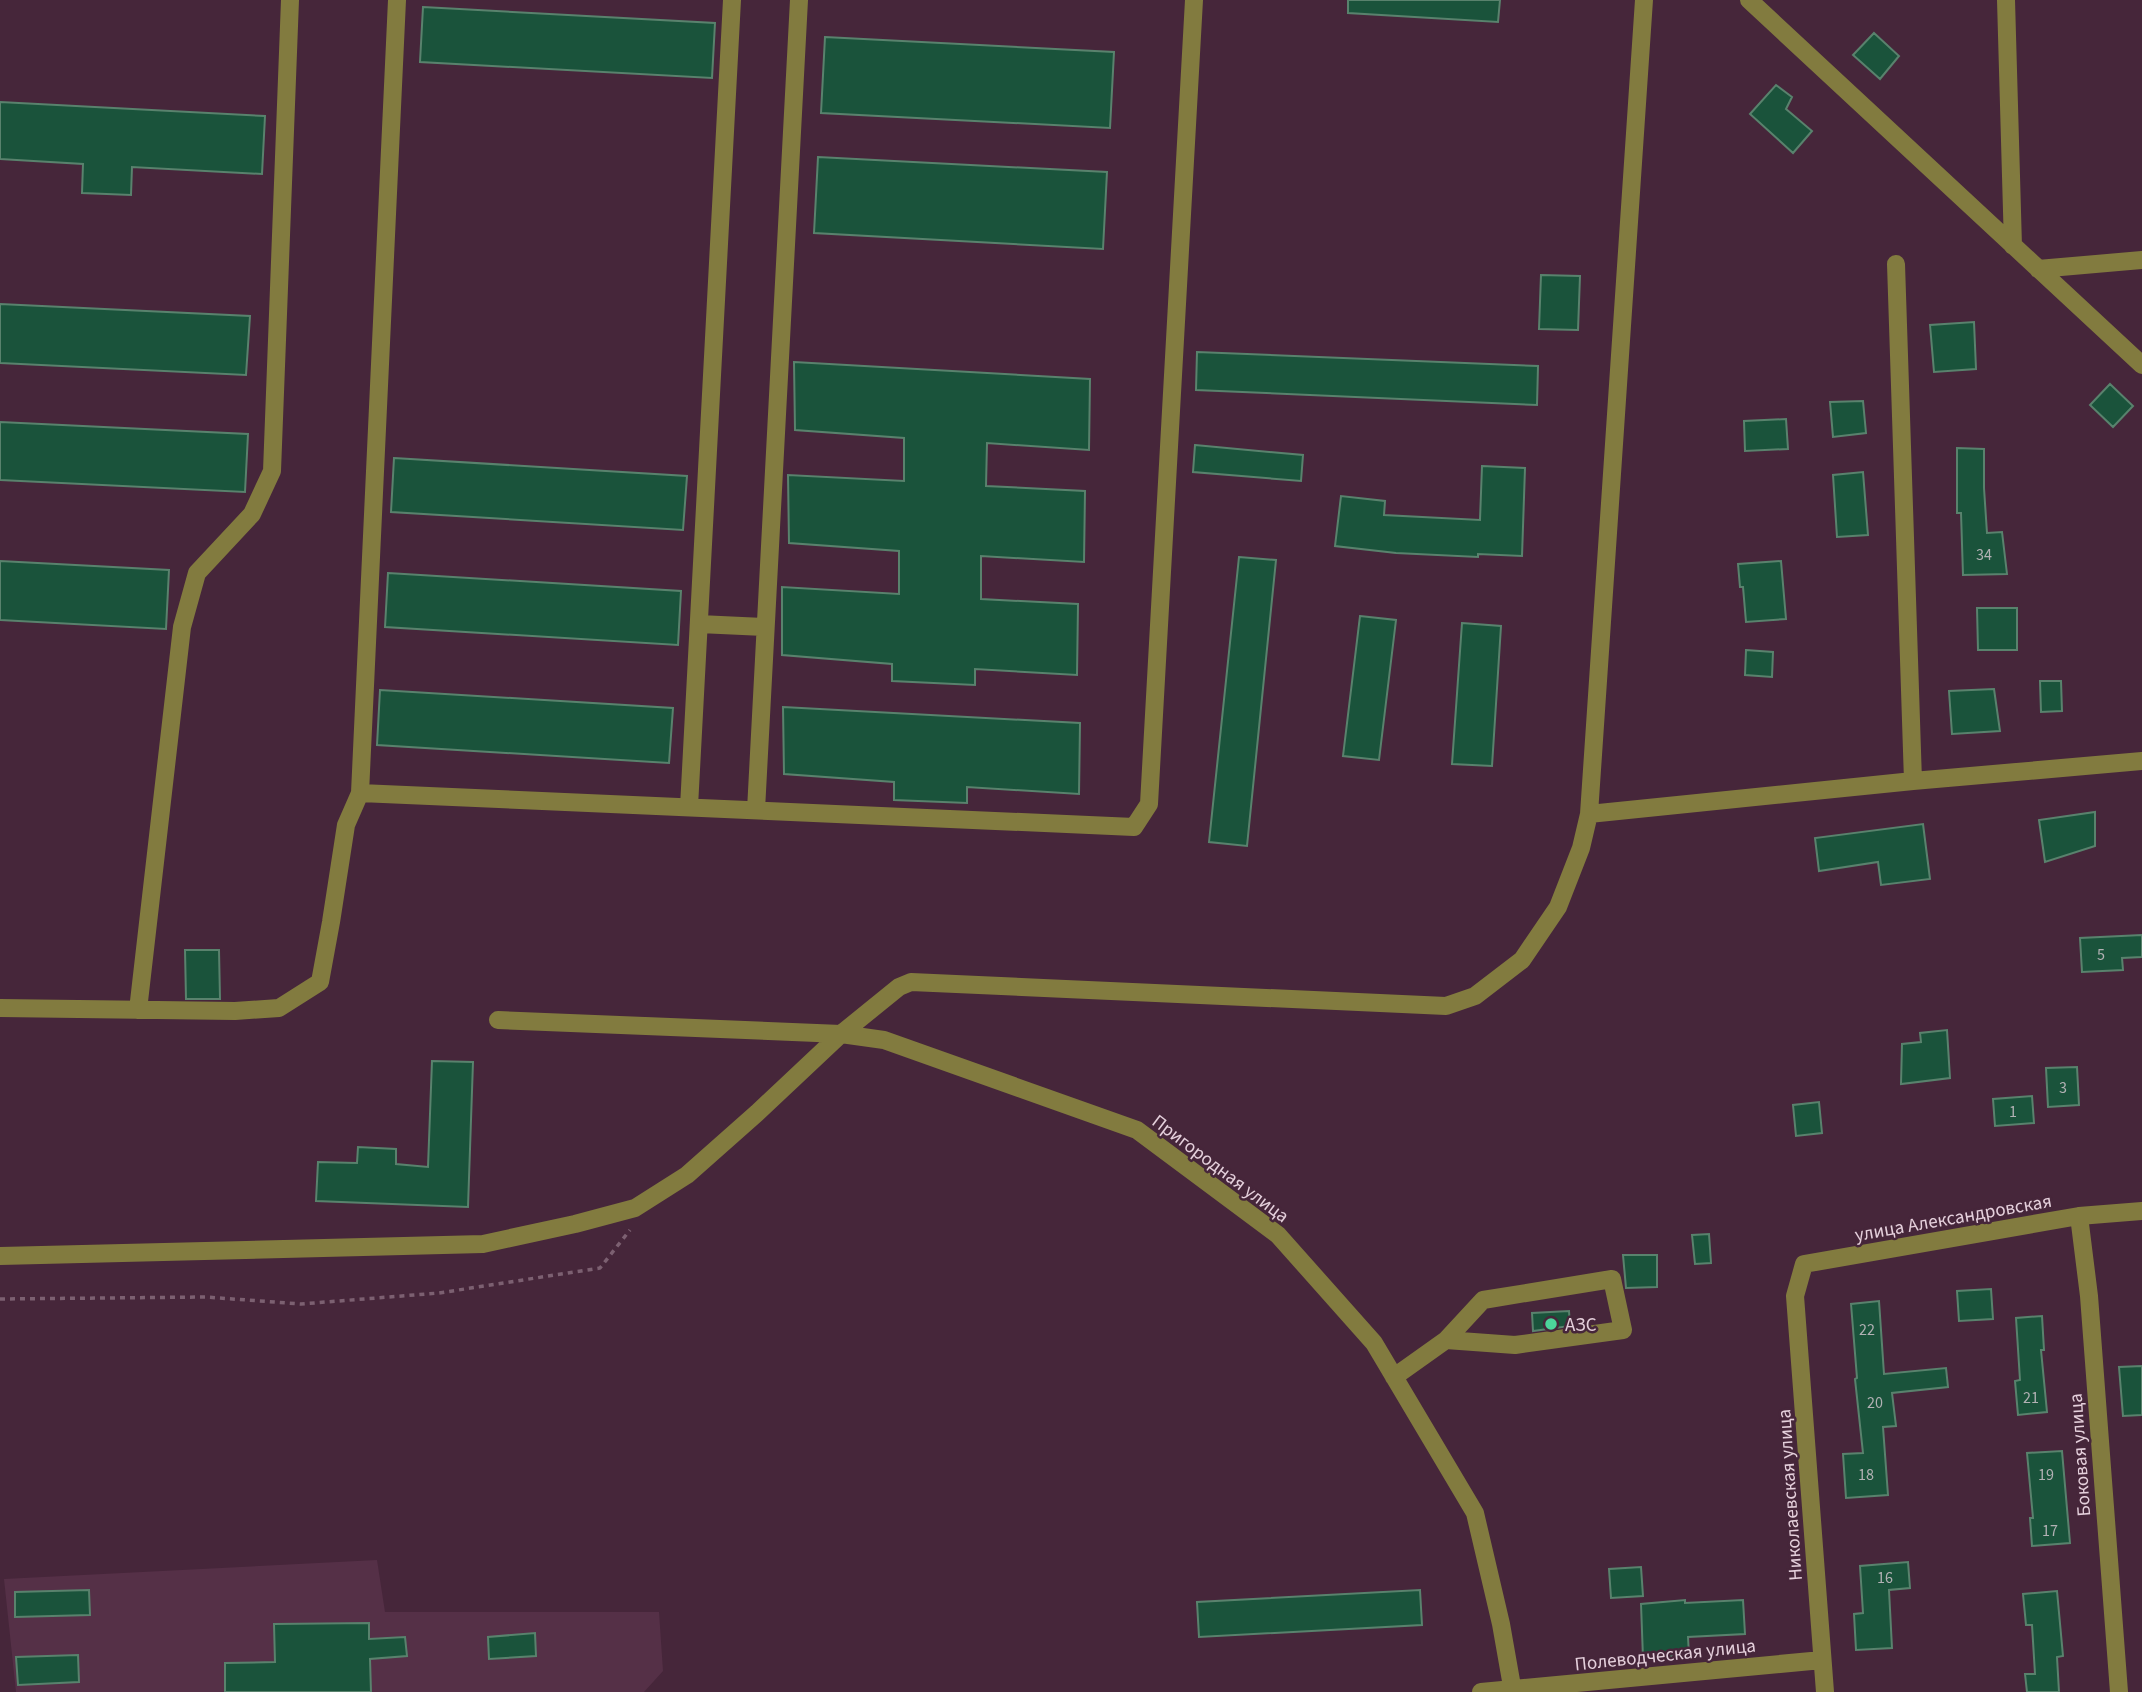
<svg xmlns="http://www.w3.org/2000/svg" width="2142" height="1692" viewBox="0 0 2142 1692" font-family="'Source Sans 3',sans-serif">
	<style>
		.built { fill: #553047 }
		.building { fill: #1a533b; stroke: #59826d; stroke-width: 2 }
		.lines { fill: none; stroke-linecap: round; stroke-linejoin: round }
		.path { stroke: #7c6071; stroke-width: 3.5; stroke-dasharray: 5 5; stroke-linecap: butt }
		.minor { stroke: #827b3f; stroke-width: 18 }
		.poi-dot { fill: #4cd49b; stroke: #46263a; stroke-width: 2.5 }
		.labels { text-anchor: middle; stroke-width: 5; stroke-linejoin: round; paint-order: stroke }
		.number-label { font-size: 16px; fill: #b2b1b4 }
		.street-label { font-size: 19px; fill: #e5d0dc; stroke: #46263a }
		.poi-label { font-size: 19px; fill: #e5d0dc; stroke: #46263a; text-anchor: start }
	</style>
	<rect width="100%" height="100%" fill="#46263a"/>
	<path class="built" d="M377,1560L385,1612H659L663,1671L644,1692H16L4,1579Z"/>
	<path class="building" d="M1348,0H1500L1498,22L1348,13Z
		M423,7L715,23L712,78L420,62Z
		M1874,33L1899,56L1880,79L1853,55Z
		M825,37L1114,52L1110,128L821,113Z
		M1776,85L1792,97L1786,109L1812,131L1793,153L1750,114Z
		M0,102L265,116L262,174L132,167L131,195L82,193L83,164L0,159Z
		M818,157L1107,172L1103,249L814,233Z
		M1541,275L1580,276L1578,330L1539,329Z
		M0,304L250,316L246,375L0,363Z
		M1974,322L1976,369L1934,372L1930,325Z
		M1197,352L1538,366L1537,405L1196,390Z
		M794,362L1090,379L1089,450L987,443L986,486L1085,491L1084,562L981,556V599L1078,604L1077,675L975,669V685L892,681V664L782,655V587L899,594V551L789,543L788,475L904,481V438L795,430Z
		M2110,384L2133,406L2113,427L2090,405Z
		M1863,401L1866,433L1833,437L1830,402Z
		M1786,419L1788,449L1745,451L1744,421Z
		M0,422L248,434L245,492L0,480Z
		M1195,445L1303,455L1301,481L1193,472Z
		M1957,448L1984,449V488L1987,533L2002,532L2007,574L1963,575L1961,513H1957Z
		M394,458L687,476L683,530L391,512Z
		M1482,466L1525,468L1522,556L1478,554V557L1396,553L1335,546L1341,496L1385,501L1384,515L1480,520Z
		M1863,472L1868,535L1837,537L1833,475Z
		M1239,557L1276,560L1247,846L1209,842Z
		M0,561L169,570L166,629L0,620Z
		M1781,561L1786,619L1746,622L1743,587H1740L1738,564Z
		M388,573L681,591L678,645L385,627Z
		M1977,608H2017V650H1978Z
		M1360,616L1396,620L1379,760L1343,756Z
		M1462,623L1501,626L1492,766L1452,764Z
		M1746,650L1773,652L1772,677L1745,675Z
		M2040,681H2061L2062,711L2041,712Z
		M1994,689L2000,731L1952,734L1949,691Z
		M380,690L673,708L669,763L377,745Z
		M783,707L1080,723L1079,794L967,787V803L894,800V782L784,774Z
		M2095,812V846L2045,862L2039,820Z
		M1923,824L1930,879L1881,885L1878,862L1819,871L1815,838Z
		M2142,935V957L2122,958L2123,970L2082,972L2080,938Z
		M185,950H219L220,999H186Z
		M1947,1030L1950,1078L1901,1084L1902,1044L1921,1042L1920,1033Z
		M432,1061L473,1062L468,1207L316,1201L318,1162L357,1163L358,1147L396,1149V1164L428,1167Z
		M2077,1067L2079,1105L2048,1107L2046,1068Z
		M2032,1096L2034,1123L1995,1126L1993,1099Z
		M1819,1102L1822,1133L1796,1136L1793,1105Z
		M1709,1234L1711,1263L1695,1264L1692,1235Z
		M1623,1255H1657V1287L1626,1288Z
		M1991,1289L1993,1319L1959,1321L1957,1291Z
		M1879,1301L1884,1374L1946,1368L1948,1387L1892,1393L1896,1426L1883,1427L1888,1495L1846,1498L1843,1454L1863,1453L1855,1379L1857,1378L1851,1304Z
		M1569,1311L1570,1326L1533,1331L1532,1313Z
		M2042,1316L2044,1350H2041L2047,1412L2018,1415L2015,1381L2020,1380L2016,1318Z
		M2142,1366V1415L2123,1416L2119,1367Z
		M2062,1451L2070,1543L2032,1546L2030,1518H2033L2027,1453Z
		M1908,1562L1910,1588L1889,1590L1892,1648L1856,1650L1854,1614L1863,1613L1860,1566Z
		M1641,1567L1643,1596L1611,1598L1609,1569Z
		M89,1590L90,1615L15,1617V1592Z
		M1420,1590L1422,1625L1199,1637L1197,1602Z
		M2057,1591L2063,1656L2057,1657L2059,1692H2027L2025,1674H2035L2032,1625H2026L2023,1594Z
		M1685,1600V1603L1743,1600L1745,1634L1688,1637L1689,1655L1643,1658L1641,1604Z
		M369,1623V1639L405,1637L407,1656L370,1659L371,1692H225V1663L275,1662L274,1624Z
		M535,1633L536,1656L489,1659L488,1637Z
		M78,1655L79,1682L18,1685L16,1657Z"/>
	<g class="lines">
		<path class="path" d="M0,1299L206,1297L301,1304L439,1293L600,1268L630,1230"/>
		<path class="minor" d="M397,0L360,793L1134,827L1149,804L1194,0
			M1749,0L2142,365
			M2006,0L2013,246
			M1896,264L1913,781L2142,761
			M2038,269L2142,260
			M699,624L765,627
			M689,807L732,0
			M756,810L799,0
			M1589,814L1913,781
			M0,1008L235,1011L279,1008L320,982L331,922L346,825L360,793
			M138,1010L182,627L197,573L252,514L272,471L290,0
			M498,1020L841,1034L884,1040L1137,1130L1278,1235L1374,1343L1475,1513L1501,1624L1513,1692
			M2079,1216L2089,1296L2119,1692
			M0,1256L483,1244L575,1224L635,1208L687,1175L757,1113L841,1034L899,987L911,982L1446,1006L1475,996L1522,960L1558,907L1581,848L1589,814L1644,0
			M1394,1377L1446,1340L1515,1345L1623,1330L1612,1279L1483,1300L1446,1340
			M1481,1692L1822,1660
			M1825,1692L1795,1296L1804,1264L2079,1216L2142,1211"/>
	</g>
	<circle class="poi-dot" cx="1551" cy="1324" r="7"/>
	<g class="labels">
		<g class="number-label">
			<text x="1984" y="560">34</text>
			<text x="2101" y="960">5</text>
			<text x="2063" y="1093">3</text>
			<text x="2013" y="1117">1</text>
			<text x="1867" y="1335">22</text>
			<text x="2031" y="1403">21</text>
			<text x="1875" y="1408">20</text>
			<text x="1866" y="1480">18</text>
			<text x="2046" y="1480">19</text>
			<text x="2050" y="1536">17</text>
			<text x="1885" y="1583">16</text>
		</g>
		<g class="street-label">
			<text transform="translate(1221 1168) rotate(37)" y="7">Пригородная улица</text>
			<text transform="translate(1953 1217) rotate(-10)" y="7">улица Александровская</text>
			<text transform="translate(2079 1455) rotate(-94)" y="7">Боковая улица</text>
			<text transform="translate(1789 1495) rotate(-94)" y="7">Николаевская улица</text>
			<text transform="translate(1665 1654) rotate(-6)" y="7">Полеводческая улица</text>
		</g>
		<g class="poi-label">
			<text x="1565" y="1331">АЗС</text>
		</g>
	</g>
</svg>
